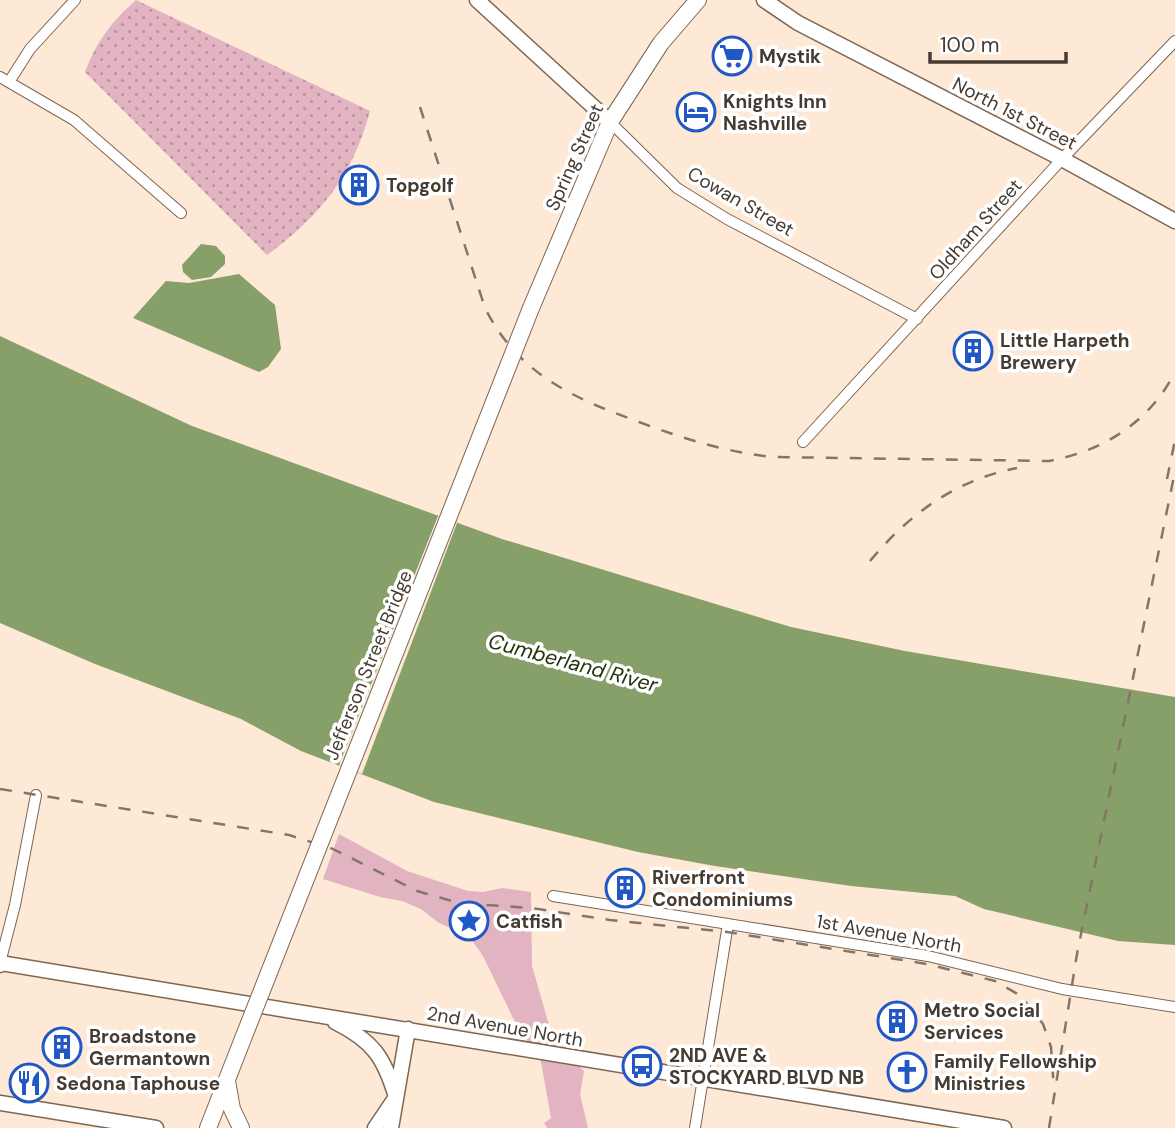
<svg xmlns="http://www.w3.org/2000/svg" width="1175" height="1128" viewBox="0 0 1175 1128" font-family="'DM Sans',sans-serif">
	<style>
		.grass { fill: url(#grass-dots) }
		.park { fill: #e2b3c1 }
		.water { fill: #879f69 }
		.pier { fill: #fee8d6 }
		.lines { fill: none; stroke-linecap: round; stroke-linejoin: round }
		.street-casing { stroke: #7d6652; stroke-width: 12 }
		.secondary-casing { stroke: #7d6652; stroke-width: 17 }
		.primary-casing { stroke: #7d6652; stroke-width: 18 }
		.street { stroke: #fff; stroke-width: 10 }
		.secondary { stroke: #fff; stroke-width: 14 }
		.primary { stroke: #fff; stroke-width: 16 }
		.rail { stroke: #847569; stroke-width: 2.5; stroke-dasharray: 12 12; stroke-linecap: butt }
		.primary-bridge-casing { stroke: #7d6652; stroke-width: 18; stroke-linecap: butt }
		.primary-bridge { stroke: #fff; stroke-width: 16 }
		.labels { text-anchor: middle; stroke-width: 7; stroke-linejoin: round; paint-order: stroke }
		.poi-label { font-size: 19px; font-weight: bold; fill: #453b31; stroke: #fff; text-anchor: start }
		.street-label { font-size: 19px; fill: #453b31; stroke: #fff }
		.water-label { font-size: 21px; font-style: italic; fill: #24340b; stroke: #fff }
	</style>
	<defs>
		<pattern id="grass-dots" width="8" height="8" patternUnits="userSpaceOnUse" patternTransform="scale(1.75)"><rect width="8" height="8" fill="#e2b3c1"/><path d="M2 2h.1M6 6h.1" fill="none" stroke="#b9939d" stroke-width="1.8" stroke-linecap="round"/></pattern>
	</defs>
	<rect width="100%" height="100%" fill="#fee8d6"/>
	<path class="grass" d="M136,0L370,111C353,175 320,216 267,255L85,72C96,42 112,21 136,0Z"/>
	<path class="park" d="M339,834L407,871L468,891L483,892L502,888L531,892L532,966L553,1039L584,1071L580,1094L588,1128H547L544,1123L551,1118L541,1062L513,1018L483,956L469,936L439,923L421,909L402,901L380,897L323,879Z"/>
	<path class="water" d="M201,244L216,246L225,256V264L211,277L192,280L183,272L182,265Z
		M239,274L275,305L281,349L268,367L259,372L133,318L166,281L189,283Z
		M0,336L192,426L502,539L791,627L905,651L1175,697V945L1118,941L984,909L955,896L851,886L715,866L638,852L434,802L301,751L241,719L95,664L0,623Z"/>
	<path class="pier" d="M438,516L457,523L362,774L339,765Z"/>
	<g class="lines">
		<defs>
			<path id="street" d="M0,77L74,120L181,213
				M9,82L30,49L75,0
				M610,122L677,188L727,219L917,319
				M803,442L1062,159L1175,41
				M553,896L928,956L1062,989L1175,1007
				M0,963L15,905L36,795
				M695,1128L728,924"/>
			<path id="secondary" d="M477,0L610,122
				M764,0L798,23L1062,159L1175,221
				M0,965V963L1004,1128
				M335,1022C373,1041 384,1057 396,1097L375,1128
				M0,1103L156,1128
				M391,1128L408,1029"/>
			<path id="primary" d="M531,308L610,122L661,43L698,0
				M227,1081L232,1109L241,1128
				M208,1128L244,1036"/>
		</defs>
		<use href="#street" class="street-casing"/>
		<use href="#secondary" class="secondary-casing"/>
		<use href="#primary" class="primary-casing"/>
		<use href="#street" class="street"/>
		<use href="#secondary" class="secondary"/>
		<use href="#primary" class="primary"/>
		<path class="rail" d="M420,107L485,308C518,374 573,398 639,422C684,439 726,452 773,457L1049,461C1103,451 1150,422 1175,372
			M1167,479L1175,440
			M870,561C910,513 956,480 1017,468
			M0,789L289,835L333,849L417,891L459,903L531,908L610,920L727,932L927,964L995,981L1021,996L1043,1024L1051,1047L1054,1090
			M1049,1128L1077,954L1175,471"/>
		<defs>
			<path id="primary-bridge" d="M244,1036L531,308"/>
		</defs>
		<use href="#primary-bridge" class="primary-bridge-casing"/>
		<use href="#primary-bridge" class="primary-bridge"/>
	</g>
	<defs>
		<symbol id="supermarket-ring" viewBox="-11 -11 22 22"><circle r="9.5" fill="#fff" stroke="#2258c5" stroke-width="1.5"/><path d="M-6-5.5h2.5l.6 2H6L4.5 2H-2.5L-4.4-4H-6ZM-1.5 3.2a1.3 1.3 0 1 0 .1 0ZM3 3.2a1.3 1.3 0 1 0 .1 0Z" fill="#2258c5"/></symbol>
		<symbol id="hotel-ring" viewBox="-11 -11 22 22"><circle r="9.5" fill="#fff" stroke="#2258c5" stroke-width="1.5"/><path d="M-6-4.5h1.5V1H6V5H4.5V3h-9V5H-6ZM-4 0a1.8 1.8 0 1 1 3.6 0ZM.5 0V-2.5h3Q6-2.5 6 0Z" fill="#2258c5"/></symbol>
		<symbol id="building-ring" viewBox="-11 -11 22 22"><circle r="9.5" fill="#fff" stroke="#2258c5" stroke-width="1.5"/><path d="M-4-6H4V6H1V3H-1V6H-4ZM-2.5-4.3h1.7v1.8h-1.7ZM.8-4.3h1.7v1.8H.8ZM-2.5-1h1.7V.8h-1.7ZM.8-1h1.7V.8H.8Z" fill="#2258c5"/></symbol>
		<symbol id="sight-ring" viewBox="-11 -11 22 22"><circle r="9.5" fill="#fff" stroke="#2258c5" stroke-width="1.5"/><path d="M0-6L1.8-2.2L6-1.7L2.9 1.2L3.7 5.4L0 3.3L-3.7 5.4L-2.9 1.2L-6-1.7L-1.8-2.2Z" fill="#2258c5"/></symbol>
		<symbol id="bus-ring" viewBox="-11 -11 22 22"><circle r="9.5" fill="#fff" stroke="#2258c5" stroke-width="1.5"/><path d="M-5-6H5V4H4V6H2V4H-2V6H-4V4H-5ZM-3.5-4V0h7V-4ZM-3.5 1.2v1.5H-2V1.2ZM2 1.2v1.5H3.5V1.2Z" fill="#2258c5"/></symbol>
		<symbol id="church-ring" viewBox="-11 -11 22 22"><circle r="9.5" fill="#fff" stroke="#2258c5" stroke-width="1.5"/><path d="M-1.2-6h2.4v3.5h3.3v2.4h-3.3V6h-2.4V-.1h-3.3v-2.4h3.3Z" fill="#2258c5"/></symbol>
		<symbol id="restaurant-ring" viewBox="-11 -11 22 22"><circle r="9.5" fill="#fff" stroke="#2258c5" stroke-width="1.5"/><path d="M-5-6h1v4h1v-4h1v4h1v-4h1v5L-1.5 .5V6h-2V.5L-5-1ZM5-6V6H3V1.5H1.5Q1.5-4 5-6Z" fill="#2258c5"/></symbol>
	</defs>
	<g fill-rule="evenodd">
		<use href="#supermarket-ring" x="710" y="34" width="44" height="44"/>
		<use href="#hotel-ring" x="674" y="90" width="44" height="44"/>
		<use href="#building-ring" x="337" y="163" width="44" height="44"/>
		<use href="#building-ring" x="951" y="329" width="44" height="44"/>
		<use href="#building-ring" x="603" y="866" width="44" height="44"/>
		<use href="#sight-ring" x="447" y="899" width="44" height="44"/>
		<use href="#building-ring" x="875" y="999" width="44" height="44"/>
		<use href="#building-ring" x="40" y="1025" width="44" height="44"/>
		<use href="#bus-ring" x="620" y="1044" width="44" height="44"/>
		<use href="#church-ring" x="885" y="1050" width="44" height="44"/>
		<use href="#restaurant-ring" x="7" y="1061" width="44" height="44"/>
	</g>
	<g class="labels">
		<g class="poi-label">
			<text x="759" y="63">Mystik</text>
			<text x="723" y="108">Knights Inn<tspan x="723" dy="22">Nashville</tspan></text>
			<text x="386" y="192">Topgolf</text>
			<text x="1000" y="347">Little Harpeth<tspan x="1000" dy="22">Brewery</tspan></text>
			<text x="652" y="884">Riverfront<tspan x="652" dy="22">Condominiums</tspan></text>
			<text x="496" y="928">Catfish</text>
			<text x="924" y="1017">Metro Social<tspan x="924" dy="22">Services</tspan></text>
			<text x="89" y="1043">Broadstone<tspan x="89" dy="22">Germantown</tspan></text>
			<text x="669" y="1062">2ND AVE &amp;<tspan x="669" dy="22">STOCKYARD BLVD NB</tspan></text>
			<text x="934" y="1068">Family Fellowship<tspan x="934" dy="22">Ministries</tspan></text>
			<text x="56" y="1090">Sedona Taphouse</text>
		</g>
		<g class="street-label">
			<text transform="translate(1015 113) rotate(27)" y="7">North 1st Street</text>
			<text transform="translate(574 157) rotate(-66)" y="7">Spring Street</text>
			<text transform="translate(741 201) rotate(30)" y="7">Cowan Street</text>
			<text transform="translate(975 229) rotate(-48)" y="7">Oldham Street</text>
			<text transform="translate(368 665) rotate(-68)" y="7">Jefferson Street Bridge</text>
			<text transform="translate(889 933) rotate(10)" y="7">1st Avenue North</text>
			<text transform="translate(505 1026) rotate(10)" y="7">2nd Avenue North</text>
		</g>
		<g class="water-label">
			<text transform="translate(573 663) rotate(15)" y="7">Cumberland River</text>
		</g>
	</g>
	<path d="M930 52v10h136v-10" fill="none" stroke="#453b31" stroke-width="3.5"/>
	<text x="940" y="52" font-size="21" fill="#453b31" stroke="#ffffff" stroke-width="5" paint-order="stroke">100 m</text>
</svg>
